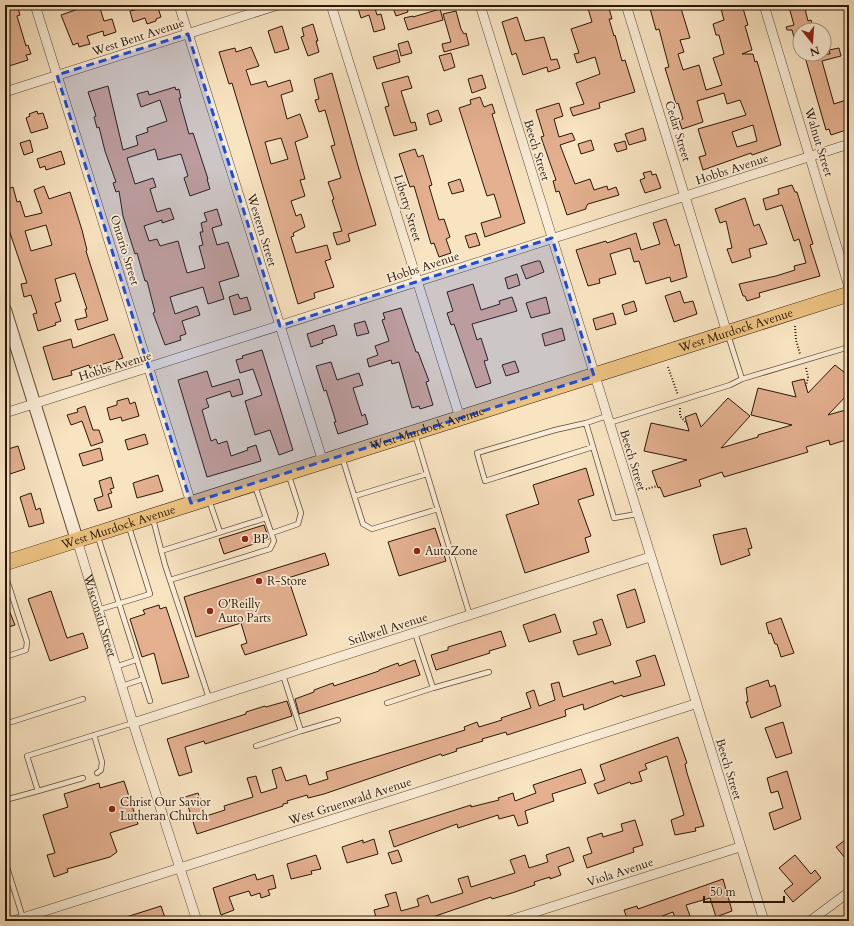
<svg xmlns="http://www.w3.org/2000/svg" width="854" height="926" viewBox="0 0 854 926" font-family="Cardo,serif">
	<style>
		.building { fill: #e4b090; stroke: #291705; fill-rule: evenodd }
		.lines { fill: none; stroke-linecap: round; stroke-linejoin: round }
		.service-casing { stroke: #5d4a34; stroke-width: 6 }
		.minor-casing { stroke: #5d4a34; stroke-width: 10 }
		.tertiary-casing { stroke: #5d4a34; stroke-width: 14 }
		.primary-casing { stroke: #291705; stroke-width: 16 }
		.path { stroke: #291705; stroke-width: 2; stroke-dasharray: 1 2; stroke-linecap: butt }
		.service { stroke: #fbedd7; stroke-width: 4.5 }
		.minor { stroke: #fbedd7; stroke-width: 9 }
		.tertiary { stroke: #fbedd7; stroke-width: 12 }
		.primary { stroke: #ecc281; stroke-width: 15 }
		.marked { fill: #1d4ed8; fill-opacity: 0.2; stroke: #1d4ed8; stroke-width: 3; stroke-dasharray: 8 5; stroke-linejoin: round }
		.poi-dot { fill: #8f2418; stroke: #fbedd7; stroke-width: 1.5 }
		.labels { text-anchor: middle; stroke-width: 3.5; stroke-linejoin: round; paint-order: stroke }
		.street-label { font-size: 12px; fill: #291705; stroke: #fbedd7 }
		.poi-label { font-size: 12px; fill: #291705; stroke: #fbedd7; text-anchor: start }
	</style>
	<rect width="100%" height="100%" fill="#f9e4c2"/>
	<filter id="stains"><feTurbulence type="fractalNoise" baseFrequency=".005" numOctaves="4"/><feColorMatrix values="0 0 0 0 .2 0 0 0 0 .09 0 0 0 0 .02 0 0 0 .5 -.17"/></filter>
	<radialGradient id="worn" r=".72"><stop offset=".6" stop-color="#630" stop-opacity="0"/><stop offset="1" stop-color="#630" stop-opacity=".3"/></radialGradient>
	<path class="building" d="M5,5H17L20,15L17,16L26,46L28,45L31,54L26,55L28,60L9,66L5,56Z
		M83,5H99L104,21L112,19L116,32L104,36L103,31L87,36L90,44L79,47L78,43L73,45L61,15L84,7Z
		M157,5L161,17L156,19V21L147,24L145,18L133,22L130,11Z
		M357,5H374L377,15L381,14L385,29L374,32L369,15L361,18Z
		M392,5H406L408,12L396,16Z
		M587,5H608L612,19H609L614,36L615,35L622,61L625,60L635,92L599,103L600,108L573,116L570,108L584,104L576,83L600,74L595,57L577,63L574,54L579,53L571,29L592,22Z
		M649,5H680L690,38L680,40L684,52L678,54L683,70L699,65L706,90L722,85L713,58L724,54L719,35H716L713,24L724,20L720,5H742L748,25L745,26L752,50L742,54H753L755,62L757,61L781,145L752,155L751,153L703,170L699,157L706,155L698,129L746,115L740,100L727,104L724,93L697,101L703,122L682,129L679,120L683,119L678,103L676,104L665,68L669,67L659,29L656,30ZM753,125L757,141L737,147L732,132Z
		M790,5H804L808,21L811,20L814,30H800V49H797L792,30H787L786,27L794,25L789,7Z
		M440,9L443,20L408,30L404,18L413,16V17Z
		M456,11L461,29L464,34L466,33L469,45L444,52L442,44L451,42L443,14Z
		M517,17L525,41L544,37L551,60L557,59L560,68L548,72L547,67L523,75L516,53L512,55L502,22Z
		M313,24L318,41H316L319,52L308,56L301,37L304,36L302,28Z
		M282,26L289,49L275,53L268,31Z
		M408,41L412,53L401,56L398,44Z
		M251,47L259,66L246,70L251,85L266,81L268,87L290,80L293,91L281,95L287,119L300,114L308,137L295,142L305,179L300,180L305,196L291,201L296,216L301,214L305,227L293,233L294,236L291,237L296,253L327,245L331,259L325,261L334,287L314,293L315,298L298,304L232,83L229,84L219,52L235,48L236,52ZM281,138L288,159L271,164L265,142Z
		M839,48L841,56L822,61L834,104L849,99V129L831,135L829,129L826,130L805,57L815,54H830L829,50Z
		M397,50L400,62L377,69L373,57Z
		M451,53L455,67L444,71L439,56Z
		M332,73L358,166L376,225L348,234L350,241L337,245L333,233L342,231L332,200L334,199L328,182L341,178L331,146L335,145L325,110L319,112L315,100L319,99L314,79Z
		M482,75L486,88L472,93L468,79Z
		M408,76L412,88L401,91L411,123L415,122L417,130L394,136L385,107L389,106L382,83Z
		M108,86L123,150L138,145L136,136L148,132L147,128L167,121L160,100L141,107L137,94L148,91L149,95L175,87L176,90L179,89L181,98H179L189,134L193,133L208,179H207L210,189L190,196L184,178L188,176L181,154L158,160L155,149L127,158L135,184L153,178L156,187L150,189L157,212L170,208L174,219L162,223V220L144,226L149,241L157,239L160,246L178,241L187,273L205,268L199,246L203,245L200,232H203L201,223L207,221L204,213L217,209L222,225L212,228L217,245L228,242L239,276L219,282L224,299L208,304L203,287L170,297L175,314L197,306L200,315L182,321L186,334L180,336L181,340L165,345L153,313L155,312L147,281H145L137,253L135,254L123,216L119,191L116,192L113,183L116,182L105,151L99,127L97,128L94,117L96,116L88,92Z
		M480,97L484,107L492,104L495,113L492,114L525,223L485,237L481,223L501,217L494,194L487,196L459,108L471,104L470,100Z
		M559,103L563,116L554,119L559,137L572,133L575,140L560,145L575,184L590,179L594,190L607,186L608,190L616,187L619,195L588,204L586,207V209L567,215L559,191L556,192L553,181L556,180L541,137L544,136L536,110Z
		M438,110L442,121L430,125L427,114Z
		M37,111L38,114L43,113L48,128L31,133L26,118L30,116L29,114Z
		M643,128L646,140L629,145L625,134Z
		M30,140L33,152L24,155L20,143Z
		M591,140L594,150L581,154L578,144Z
		M625,141L627,149L617,152L614,144Z
		M415,149L418,157L423,155L432,185L429,186L439,220L444,219L450,237L446,239L451,253L439,257L434,243L431,244L414,186L410,187L399,154Z
		M61,151L65,164L46,170L45,166L40,168L37,159Z
		M651,171L652,175L656,174L661,188L645,193L640,180L645,178L643,173Z
		M460,179L464,191L452,194L448,183Z
		M792,185L795,192H797L813,244L810,245L820,276L759,293L760,297L747,301L745,296H743L739,284L776,276L795,270L794,266L806,263L799,239L794,241L782,205L766,210L763,199L779,194L778,189Z
		M44,186L49,199L70,192L82,230L87,250L86,251L108,320L78,330L75,320L87,317L85,309H87L75,273L55,279L61,301L55,303L61,321L55,323L56,325L38,331L33,314L37,313L31,295L24,297L21,284L27,283L5,218V190L13,187L17,202L20,201L25,217L42,213L34,190ZM46,225L52,245L31,251L25,231Z
		M745,198L754,226L759,224L767,244L749,249L751,257L732,263L727,249L732,248L726,221L720,223L715,209Z
		M666,219L675,246L679,244L687,277L671,282L670,277L646,284L639,261L634,262L630,248L610,254L616,274L599,279L600,283L588,286L576,250L606,241L607,243L636,233L641,250L660,244L653,223Z
		M476,233L480,245L469,248L465,236Z
		M537,261H540L544,272L526,279L521,266Z
		M517,274L520,285L508,289L505,278Z
		M473,284L481,310L500,304L499,301L512,297L517,311L472,324L477,340L481,338L488,360L484,361L491,383L476,388L454,324L451,325L447,313L453,311L447,292Z
		M680,291L684,303L693,301L697,314L674,322L665,296Z
		M238,294L240,299L247,297L251,310L234,315L229,297Z
		M546,297L550,313L531,318L526,303Z
		M634,301L637,311L625,315L622,305Z
		M401,308L416,352H418L429,381L426,382L433,405L420,409L419,406L412,408L399,362L392,364L391,360L369,367L367,359L378,355L375,346L389,341L382,320L385,319L383,313Z
		M613,313L616,324L596,330L593,319Z
		M365,321L369,333L357,336L354,324Z
		M334,325L337,335L322,340L323,343L311,347L307,334Z
		M562,328L565,340L545,346L542,334Z
		M114,334L123,358L90,368L89,365L71,371L72,375L53,380L43,347L71,339L73,348Z
		M262,350L293,450L279,455L270,430L255,435L245,401L262,395L253,369L240,373L236,360L243,358L242,356Z
		M515,361L519,372L506,376L502,365Z
		M331,362L337,380L359,373L363,385L353,388L362,416L365,414L368,424L338,434L334,422H336L326,390L324,391L316,366Z
		M835,365L849,376V393L828,415L849,409V439L830,445L829,440L806,447L808,452L724,477L722,472L699,480L701,486L664,497L660,487L658,488L652,471L687,460L644,451L651,423L689,431L685,417L696,413L701,427L728,398L750,416L721,448L758,437V435L792,425L751,415L758,388L796,397L792,382L804,379L808,393Z
		M207,371L212,387L239,379L243,394L232,397L230,391L206,399L209,407L202,410L211,441L216,439L218,444L227,441L231,456L248,450L247,448L256,445L261,461L207,477L178,380Z
		M128,398L130,404L135,402L139,416L122,421L121,417L110,420L107,408L117,405V401Z
		M85,406L93,430H99L103,442L91,446L82,421L71,425L67,415L78,412L77,409Z
		M145,434L148,444L128,450L125,440Z
		M18,446L25,469L10,474L5,458V450Z
		M100,448L103,460L83,466L79,454Z
		M586,468L594,495L578,500L591,536L585,538L589,552L525,573L506,515L539,504L533,485Z
		M158,475L163,491L137,498L133,483Z
		M111,477L114,488L110,489L112,493L108,494L112,507L98,511L94,499L103,496L99,481Z
		M31,493L36,510L40,508L44,523L29,527L20,497Z
		M264,525L269,539L224,554L219,539Z
		M435,528L446,561L399,576L388,542Z
		M746,528L752,548L748,549L750,555L721,565L713,535Z
		M325,553L329,565L288,578L307,635L245,655L241,645L247,643L241,623L196,637L184,597Z
		M635,589L645,622L627,628L617,595Z
		M51,591L67,638L83,633L88,648L50,661L28,599Z
		M5,600L15,625L5,628Z
		M159,605L160,609L166,607L189,677L162,684L154,653L142,657L130,619L145,614L143,610Z
		M555,614L561,632L529,642L523,625Z
		M781,618L794,653L781,657L777,644H775L771,633L769,634L766,623Z
		M602,619L611,645L578,655L573,641L597,634L593,622Z
		M501,631L506,646L489,651L490,653L436,670L431,655L448,650V647Z
		M655,655L665,685L623,697L622,695L584,710L583,704L565,710L566,716L507,735L506,732L482,739L483,741L456,749L457,751L442,756L441,754L324,794L308,798L307,795L287,801L288,803L283,804V806L197,834L185,797L198,793L206,816L225,810L224,806L253,797L247,778L256,776L261,793L277,788L272,770L281,767L286,781L306,775L309,785L328,779L326,772L465,730L464,727L477,722L479,727L502,720L501,718L531,708L526,693L534,690L539,706L555,700L551,684L559,682L563,697L613,681L614,684L641,676L636,661Z
		M415,660L420,675L299,714L295,699L314,692V690L333,683L334,686L379,671V670L398,663L399,666Z
		M768,680L770,687L775,685L781,706L751,718L746,702H748L746,688Z
		M287,701L292,716L205,744L204,741L185,747L192,772L179,776L167,739L246,714V712L265,706L266,707Z
		M783,722L792,753L776,758L765,728Z
		M678,737L687,763L685,764L687,773L704,826L695,828L696,831L675,835L671,820L684,815L667,756L645,764L647,769L639,772L642,781L631,784L630,782L598,794L594,784L605,780L600,765Z
		M581,769L586,783L552,794L554,801L525,811L528,823L518,826L514,815L499,819L498,815L458,828L457,824L394,847L389,831L471,805V807L499,800L498,798L513,793L515,801L536,793L533,785Z
		M787,771L801,819L774,830L769,813L783,808L778,791L771,793L767,778Z
		M124,781L138,824L110,833L117,852L110,857L67,869L68,872L54,877L47,855L55,853L43,815L68,807L64,794L99,783L100,788Z
		M635,820L643,845L633,848L634,852L587,868L583,856L592,853L587,838L602,833L603,837L623,831L621,824Z
		M849,837V863L836,847Z
		M374,839L378,854L347,863L342,847L363,840V843Z
		M569,847L574,861L558,867L561,875L550,879V877L534,882L535,885L512,893L492,899L491,897L421,921H377L374,910L389,906L385,895L396,892L401,911L419,906L417,899L428,895L431,903L463,893L458,879L468,876L471,887L515,873L510,860L525,855L529,868L548,862L546,855Z
		M398,850L402,861L392,864L388,853Z
		M316,855L321,869L311,871L312,874L291,879L287,864Z
		M795,855L811,874L815,870L821,878L793,902L784,891L793,884L779,868Z
		M255,874L257,880L273,875L276,888L268,890L270,895L261,898L260,893L251,896L249,891L229,897L234,910L221,915L213,888Z
		M723,879L732,911L716,917L710,898L686,905L690,916L676,921L673,912L657,918L658,921H628L624,910L637,906L638,909Z
		M161,906L166,921H120V919Z"/>
	<g class="lines">
		<defs>
			<path id="service" d="M742,379L849,347
				M607,416L586,423L614,518L637,514
				M586,423L555,430L477,453L485,481L593,447
				M609,423L730,385L742,379L728,335
				M415,434L470,616
				M342,457L363,524L372,529L438,509
				M355,496L427,474
				M209,500L220,532
				M153,519L165,565L209,698
				M272,533L298,524L301,513L289,476
				M98,537L150,701
				M161,551L266,518
				M5,574L27,642L26,650L5,657
				M170,580L270,549L274,541L255,486
				M98,610L150,594L129,527
				M415,633L433,688L489,672
				M115,667L136,660
				M283,675L301,731L338,720
				M122,686L143,679
				M387,703L433,688
				M5,724L83,699
				M94,735L102,762L101,770L97,773
				M256,746L301,731
				M38,791L83,778
				M5,800L38,791L27,756L133,723
				M5,861L23,918"/>
			<g id="minor">
				<path d="M35,5L191,503"/>
				<path d="M179,5L323,462"/>
				<path d="M331,5L460,418"/>
				<path d="M480,5L764,921"/>
				<path d="M626,5L727,333"/>
				<path d="M764,5L849,287"/>
				<path d="M5,92L278,5"/>
				<path d="M5,413L849,144"/>
				<path id="s1" d="M77,540L133,723L197,921"/>
				<path d="M133,723L650,557"/>
				<path d="M13,921L695,704"/>
				<path d="M507,921L740,847"/>
				<path d="M810,921L849,892"/>
			</g>
			<path id="tertiary" d="M5,310L77,540"/>
			<g id="primary">
				<path id="s2" d="M5,563L849,294"/>
			</g>
		</defs>
		<use href="#service" class="service-casing"/>
		<use href="#minor" class="minor-casing"/>
		<use href="#tertiary" class="tertiary-casing"/>
		<use href="#primary" class="primary-casing"/>
		<path class="path" d="M795,326L796,340L800,354
			M668,367L678,395
			M806,368L808,377L806,386
			M680,408V416L687,424
			M643,490L657,486"/>
		<use href="#service" class="service"/>
		<use href="#minor" class="minor"/>
		<use href="#tertiary" class="tertiary"/>
		<use href="#primary" class="primary"/>
	</g>
	<path class="marked" d="M188,34L280,326L552,238L594,376L191,503L57,75Z"/>
	<g class="poi-dot">
		<circle cx="245" cy="539" r="4"/>
		<circle cx="417" cy="551" r="4"/>
		<circle cx="259" cy="581" r="4"/>
		<circle cx="210" cy="611" r="4"/>
		<circle cx="112" cy="809" r="4"/>
	</g>
	<g class="labels">
		<g class="street-label">
			<text transform="translate(138 37) rotate(-18)" y="4">West Bent Avenue</text>
			<text transform="translate(678 131) rotate(73)" y="4">Cedar Street</text>
			<text transform="translate(819 142) rotate(73)" y="4">Walnut Street</text>
			<text transform="translate(537 150) rotate(73)" y="4">Beech Street</text>
			<text transform="translate(732 169) rotate(-18)" y="4">Hobbs Avenue</text>
			<text transform="translate(408 208) rotate(73)" y="4">Liberty Street</text>
			<text transform="translate(262 230) rotate(73)" y="4">Western Street</text>
			<text transform="translate(125 250) rotate(73)" y="4">Ontario Street</text>
			<text transform="translate(423 267) rotate(-18)" y="4">Hobbs Avenue</text>
			<text dy="4" stroke="none"><textPath href="#s2" startOffset="767">West Murdock Avenue</textPath></text>
			<text transform="translate(115 366) rotate(-17)" y="4">Hobbs Avenue</text>
			<text dy="4" stroke="none"><textPath href="#s2" startOffset="443">West Murdock Avenue</textPath></text>
			<text transform="translate(633 460) rotate(73)" y="4">Beech Street</text>
			<text dy="4" stroke="none"><textPath href="#s2" startOffset="119">West Murdock Avenue</textPath></text>
			<text dy="4" stroke="none"><textPath href="#s1" startOffset="79">Wisconsin Street</textPath></text>
			<text transform="translate(388 629) rotate(-18)" y="4">Stillwell Avenue</text>
			<text transform="translate(729 769) rotate(73)" y="4">Beech Street</text>
			<text transform="translate(350 801) rotate(-18)" y="4">West Gruenwald Avenue</text>
			<text transform="translate(620 872) rotate(-18)" y="4">Viola Avenue</text>
		</g>
		<g class="poi-label">
			<text x="253" y="543">BP</text>
			<text x="425" y="555">AutoZone</text>
			<text x="267" y="585">R-Store</text>
			<text x="218" y="608">O'Reilly<tspan x="218" dy="14">Auto Parts</tspan></text>
			<text x="120" y="806">Christ Our Savior<tspan x="120" dy="14">Lutheran Church</tspan></text>
		</g>
	</g>
	<rect width="854" height="926" fill="none" stroke="#f9e4c2" stroke-width="20"/>
	<rect x="6" y="6" width="842" height="914" fill="none" stroke="#291705" stroke-width="2"/>
	<rect x="10" y="10" width="834" height="906" fill="none" stroke="#291705"/>
	<g transform="translate(812 42) rotate(163)"><circle r="19" fill="#fbedd7" stroke="#a79783"/>
	<path d="M0-3L7 15L0 10L-7 15Z" fill="#8f2418"/>
	<text y="-6" font-size="11" font-weight="bold" text-anchor="middle" fill="#291705">N</text>
	</g>
	<path d="M704 896v6h80v-6" fill="none" stroke="#291705" stroke-width="2"/>
	<text x="710" y="896" font-size="12" fill="#291705" stroke="#fbedd7" stroke-width="3" paint-order="stroke">50 m</text>
	<rect width="100%" height="100%" filter="url(#stains)"/>
	<rect width="100%" height="100%" fill="url(#worn)"/>
</svg>
